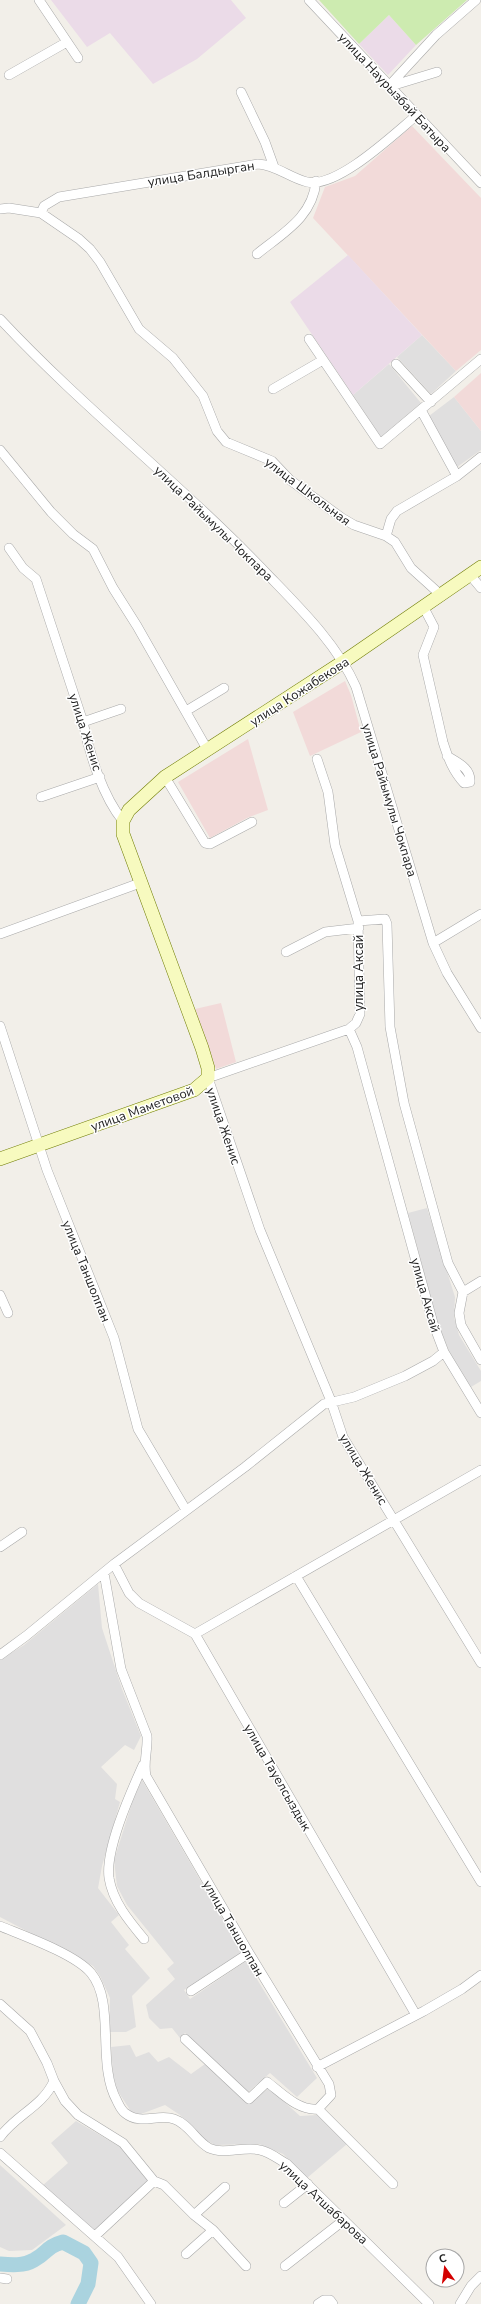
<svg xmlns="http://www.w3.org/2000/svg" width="481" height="2304" viewBox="0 0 481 2304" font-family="'Nunito Sans',sans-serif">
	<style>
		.residential { fill: #e0dfdf }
		.commercial { fill: #f2dad9 }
		.industrial { fill: #ebdbe8 }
		.grass { fill: #cdebb0 }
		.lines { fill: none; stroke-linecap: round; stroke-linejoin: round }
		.river { stroke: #aad3df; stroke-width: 15 }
		.minor-casing { stroke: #a9a9a9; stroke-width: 10 }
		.secondary-casing { stroke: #707d05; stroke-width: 14 }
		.minor { stroke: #fff; stroke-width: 9 }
		.secondary { stroke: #f7fabf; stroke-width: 13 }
		.labels { text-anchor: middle; stroke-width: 3; stroke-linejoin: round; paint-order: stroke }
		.street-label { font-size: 13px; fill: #222; stroke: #fff }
	</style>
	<rect width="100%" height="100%" fill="#f2efe9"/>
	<path class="residential" d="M422,335L456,371L431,394L397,357Z
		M389,364L421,403L381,437L353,395Z
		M454,397L481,431V450L457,467L429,416Z
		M427,1208L455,1297L454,1317L459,1335L481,1371V1381L471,1387L449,1351L437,1321L408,1213Z
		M98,1584L102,1628L122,1689L141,1736L134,1750L125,1745L101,1767L117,1784L115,1799L120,1802L102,1866L98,1888L119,1915L111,1922L129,1945L125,1949L150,1978L132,1996L136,2027L126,2032H109L110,1998L100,1976L93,1966L0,1917V1660L24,1645Z
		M142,1780L242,1952L184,1990L190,1999L246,1961L317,2078L297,2097L270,2073L248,2092L185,2033L180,2038L172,2028L160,2029L149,2018L146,2005L175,1979L167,1969L174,1963L127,1905L117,1886L114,1860L133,1800Z
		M130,2045L136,2057L149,2052L158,2062L169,2057L191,2074L205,2064L249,2103L269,2088L300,2116L317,2115L347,2144L307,2178L283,2154L259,2144L215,2145L206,2140L180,2115L165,2105L141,2114L132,2113L117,2090L113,2074L111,2047Z
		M76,2121L122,2148L148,2180L94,2231L42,2186L68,2163L51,2143Z
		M0,2165L66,2225L32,2250L9,2251L0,2247Z"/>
	<path class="commercial" d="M412,126L481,198V350L456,371L313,218L325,187L355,176Z
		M481,373V431L454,397Z
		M345,681L351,695L361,732L310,756L293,712Z
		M248,739L268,810L247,818L210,838L178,782Z
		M221,1003L236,1062L216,1069L195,1009Z"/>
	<path class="industrial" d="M51,0H231L246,18L197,59L153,84L110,33L87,47Z
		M389,15L416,45L388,75L359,44Z
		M348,255L422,335L353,395L290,302Z"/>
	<path class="grass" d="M319,0H467L416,45L389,15L359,44Z"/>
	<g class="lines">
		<path class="river" d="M0,2264C11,2265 24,2266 34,2260C48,2253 45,2247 63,2242L84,2253L91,2263L88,2284L78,2304"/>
		<defs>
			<path id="minor" d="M39,0L78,58
				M309,0L481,183
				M9,75L67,42
				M389,86L436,35L476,0
				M391,86L437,72
				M241,92L265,142L274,167
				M0,209L9,208L41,213L79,239L90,249L100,262L139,329L173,358L203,396L217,431L226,442L272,461L290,480L342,518L354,525L386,536L395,542L411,568L442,596
				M41,213L44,206L59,197L258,164C276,165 290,178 307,182C337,189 395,133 417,115
				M257,254C283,233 313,217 316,181
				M0,319C85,410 185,487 271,578C302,610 338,646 356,687L433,943L447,973L481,1028
				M309,339L380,444L481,359
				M396,364L431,402
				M273,389L323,360
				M421,410L457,476
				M0,450L51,512L73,534L93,549L113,588L137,626L207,749
				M386,536L391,519L397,511L457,476L481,457
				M9,548L23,568L36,579L83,722C89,753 103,797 123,821
				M471,576L481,588
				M424,608L434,627L423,655L443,742C448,758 453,771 464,783L470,782C471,768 458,763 447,756
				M186,711L224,688
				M83,722L121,709
				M317,759L328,792L335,845L358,921L360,1014L356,1023L349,1029L357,1047L433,1323L444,1352L481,1413
				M165,777L205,843L210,844L252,822
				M41,797L100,777
				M358,921L385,919L387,924L390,1027L404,1103L448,1263L463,1292L459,1313L461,1325L481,1360
				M0,934L140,883
				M433,943L481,914
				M286,952L325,932L359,928
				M0,1026L47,1170L114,1338L138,1429L186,1510
				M349,1029L208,1078L260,1230L331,1401L343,1437L481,1663
				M463,1292L481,1281
				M0,1295L8,1313
				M0,1547L22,1532
				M114,1564L129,1593L139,1603L195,1634L416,2015
				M104,1573L121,1669L147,1736C148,1750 143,1762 146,1776L249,1953L329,2084L331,2095L318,2109C298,2111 282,2093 267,2082L249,2099L185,2039
				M296,1576L481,1882
				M195,1634L481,1470
				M0,1655L26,1636L114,1564L245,1467L324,1404L354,1397L405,1376L433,1361L444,1352
				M143,1765C131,1792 105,1849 109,1878C113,1902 129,1921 144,1939
				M0,1926C24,1936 75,1954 91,1973C116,2003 96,2064 117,2101C119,2105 121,2110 125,2113C141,2126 158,2113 174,2119C189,2124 196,2141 209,2148C224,2155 244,2146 260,2150C270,2152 278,2159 287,2164L429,2304
				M191,1991L249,1953
				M0,2004L30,2031L47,2063L54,2081L65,2101L78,2115L123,2143L154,2181L164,2185L194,2215L213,2230L246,2266
				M317,2067L424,2011L462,1989L481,1975
				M318,2109L393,2184
				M0,2137C17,2114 42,2107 54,2081
				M0,2153L118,2257L151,2304
				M284,2203L308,2184
				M194,2215L225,2187
				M95,2236L154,2181
				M186,2254L213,2230
				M285,2266L344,2220
				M0,2278L7,2279
				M318,2304L324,2300H330L333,2304
				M460,2304L471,2286L481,2276"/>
			<path id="secondary" d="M0,1159L194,1090L208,1078V1068L202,1048L123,834V821L129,810L165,777L343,662L481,567"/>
		</defs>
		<use href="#minor" class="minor-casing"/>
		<use href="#secondary" class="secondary-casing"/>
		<use href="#minor" class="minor"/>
		<use href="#secondary" class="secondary"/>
	</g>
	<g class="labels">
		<g class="street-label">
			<text transform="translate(395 92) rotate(47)" y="5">улица Наурызбай Батыра</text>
			<text transform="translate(201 173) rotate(-9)" y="5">улица Балдырган</text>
			<text transform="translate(308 491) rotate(37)" y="5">улица Школьная</text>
			<text transform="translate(214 523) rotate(44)" y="5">улица Райымулы Чокпара</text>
			<text transform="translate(299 691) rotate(-33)" y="5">улица Кожабекова</text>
			<text transform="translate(86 732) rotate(72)" y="5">улица Женис</text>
			<text transform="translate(390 800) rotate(73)" y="5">улица Райымулы Чокпара</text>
			<text transform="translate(358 973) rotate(-90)" y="5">улица Аксай</text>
			<text transform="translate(142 1108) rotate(-20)" y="5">улица Маметовой</text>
			<text transform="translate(224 1126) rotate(71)" y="5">улица Женис</text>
			<text transform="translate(87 1271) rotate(68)" y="5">улица Таншолпан</text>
			<text transform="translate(426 1295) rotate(74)" y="5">улица Аксай</text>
			<text transform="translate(364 1469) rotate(59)" y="5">улица Женис</text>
			<text transform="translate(278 1777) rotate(60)" y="5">улица Тауелсыздык</text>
			<text transform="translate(234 1928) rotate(60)" y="5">улица Таншолпан</text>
			<text transform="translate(324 2202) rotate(43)" y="5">улица Атшабарова</text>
		</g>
	</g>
	<g transform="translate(445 2268) rotate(346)"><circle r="19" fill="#ffffff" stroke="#a7a7a7"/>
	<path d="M0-3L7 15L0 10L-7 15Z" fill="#d40000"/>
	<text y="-6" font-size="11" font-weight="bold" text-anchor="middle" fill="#222222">С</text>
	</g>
</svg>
